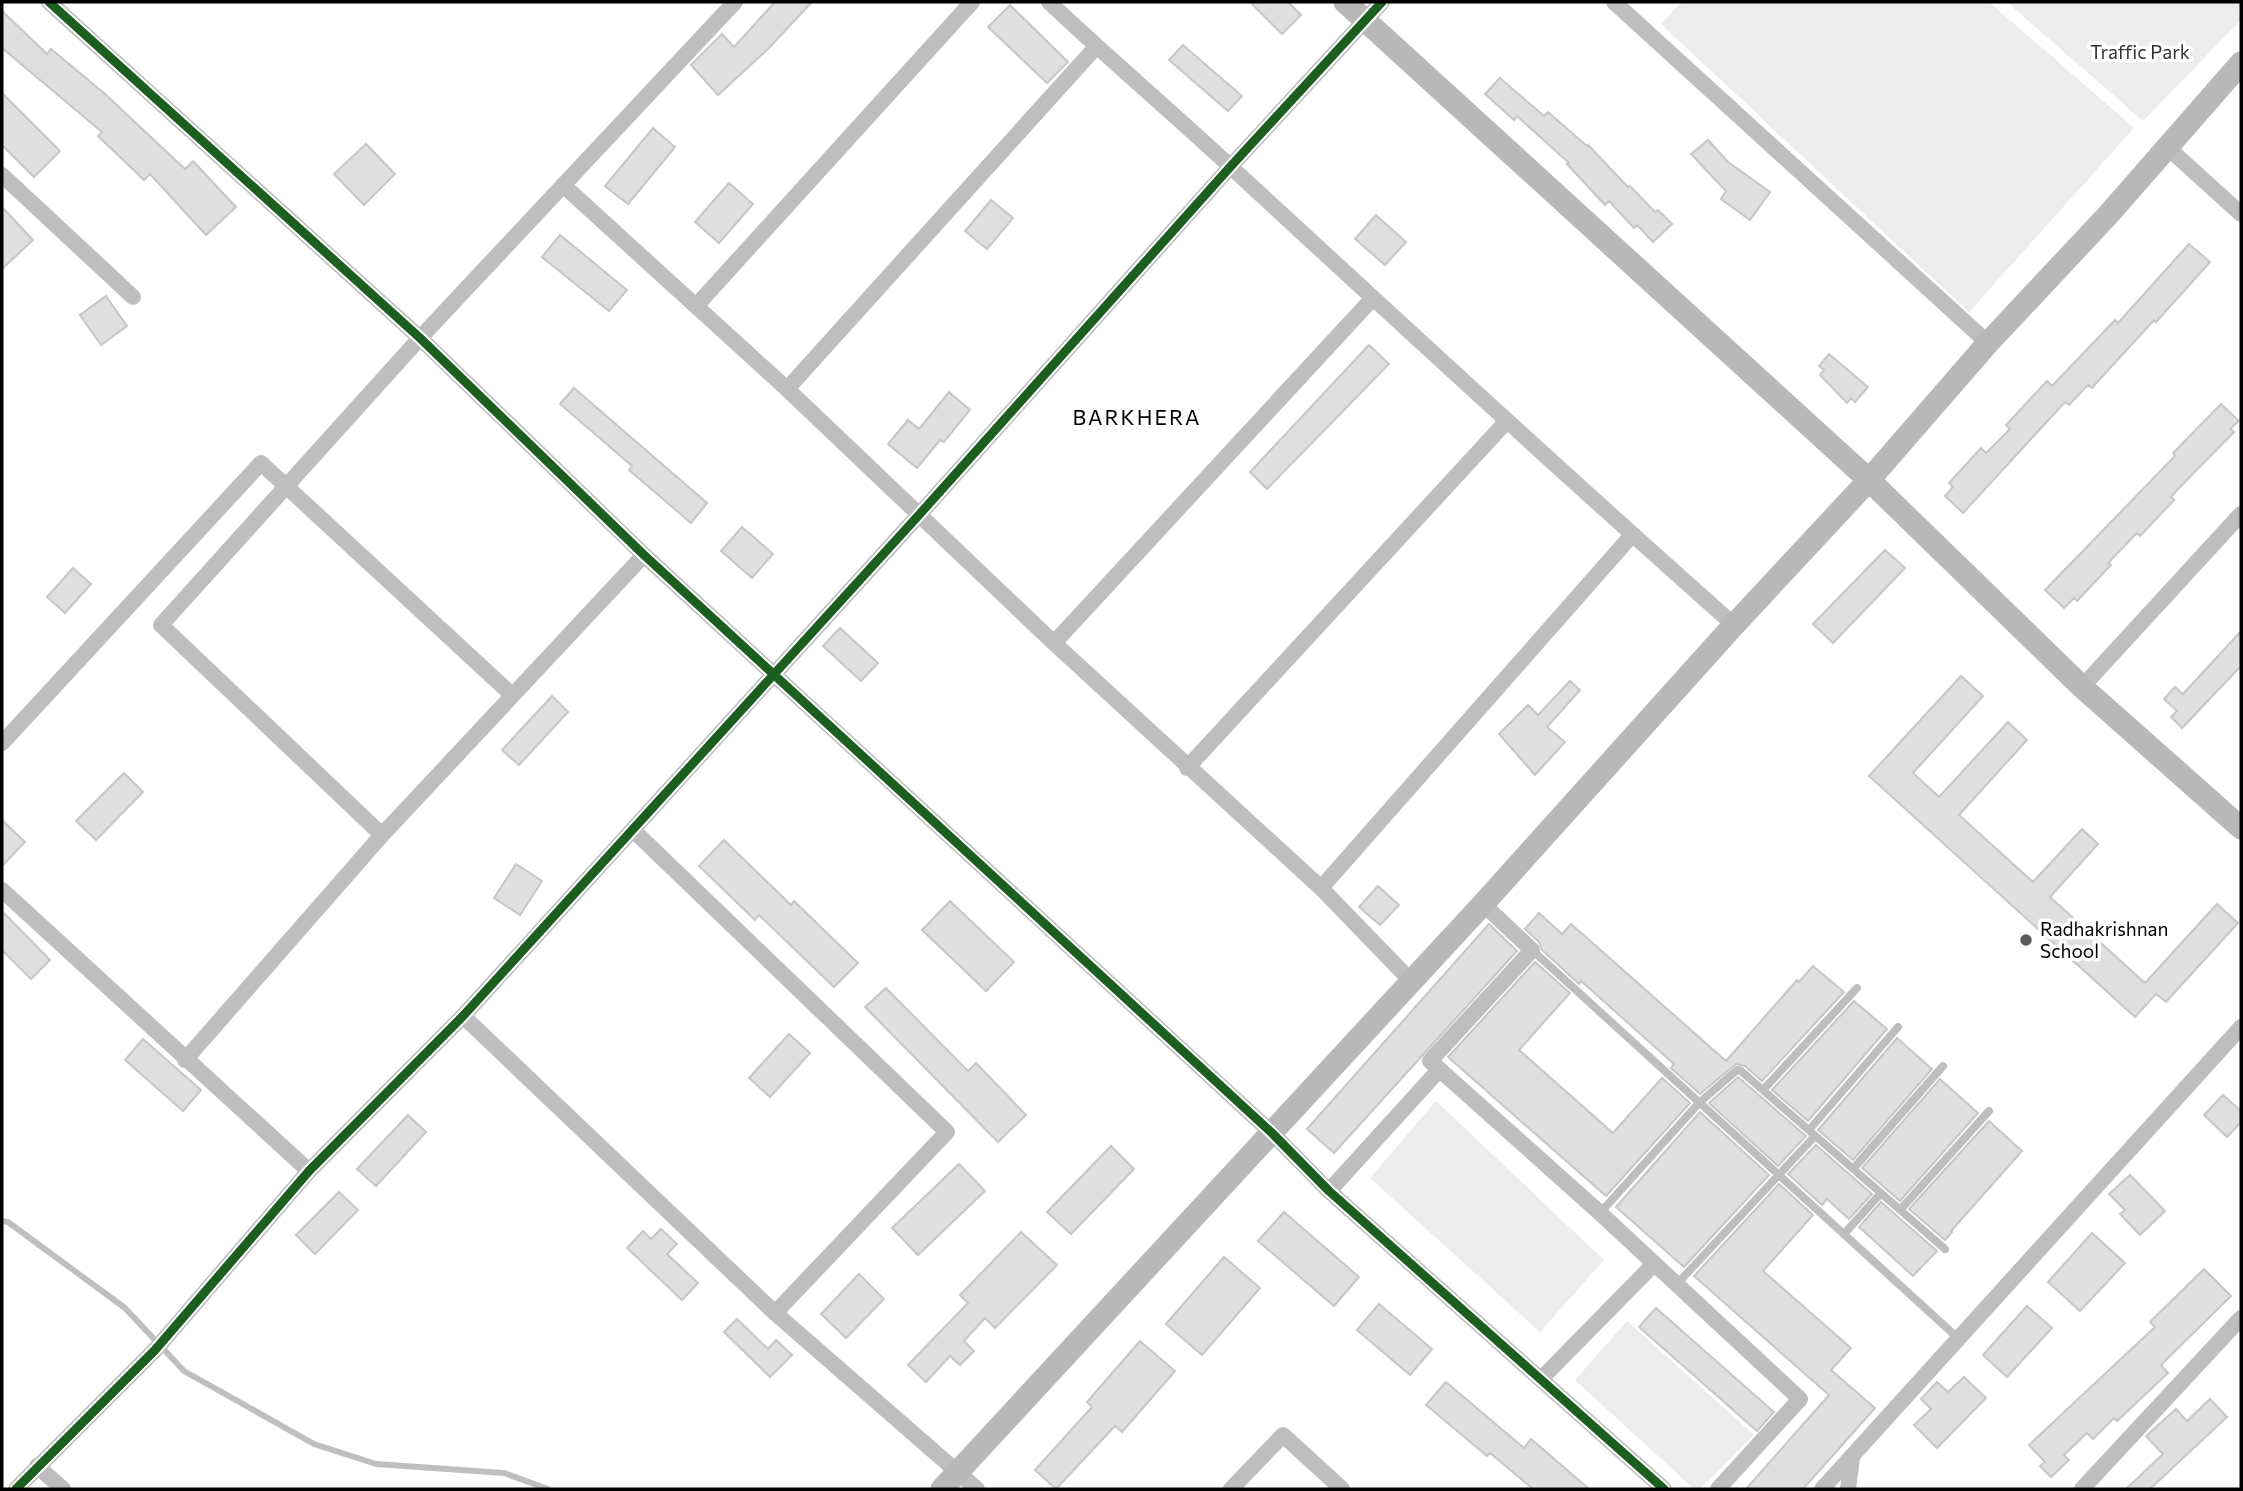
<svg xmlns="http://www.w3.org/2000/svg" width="2243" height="1491" viewBox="0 0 2243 1491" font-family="Commissioner,sans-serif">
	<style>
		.green { fill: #ececec }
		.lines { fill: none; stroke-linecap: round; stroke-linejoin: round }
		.stream { stroke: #bfbfbf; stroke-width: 6 }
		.building { fill: #dfdfdf; stroke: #c7c7c7; stroke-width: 2 }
		.lane { stroke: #bebebe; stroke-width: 8 }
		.street { stroke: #bebebe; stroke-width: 16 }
		.secondary { stroke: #b8b8b8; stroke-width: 23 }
		.cycleway-casing { stroke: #fff; stroke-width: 13 }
		.cycleway { stroke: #1b5e20; stroke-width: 9 }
		.poi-dot { fill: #595959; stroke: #fff; stroke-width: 2.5 }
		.labels { text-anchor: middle; stroke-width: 7; stroke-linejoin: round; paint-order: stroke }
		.park-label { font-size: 19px; fill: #333; stroke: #fff }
		.poi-label { font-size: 19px; fill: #000; stroke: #fff; text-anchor: start }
		.neighbourhood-label { font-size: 21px; letter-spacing: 2px; fill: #000; stroke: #fff }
	</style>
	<rect width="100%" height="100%" fill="#fff"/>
	<path class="green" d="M1682,2H1989L2134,128L1969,312L1661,24Z
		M2007,2H2241V20L2143,121Z
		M1436,1101L1604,1260L1540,1332L1370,1178Z
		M1627,1321L1754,1435L1700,1489H1694L1575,1380Z"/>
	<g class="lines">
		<path class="stream" d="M2,1221L8,1222L125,1308L184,1371L314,1444L376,1464L504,1473L548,1489"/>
	</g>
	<path class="building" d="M775,2H812L768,49L718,95L691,65L722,34L734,47Z
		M1250,2H1288L1301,15L1282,34Z
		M1010,5L1068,62L1047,83L988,27Z
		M2,11L47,54L51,49L105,94L185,169L193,161L236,207L206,235L150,174L144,180L98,136L102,132L2,48Z
		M1183,45L1242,96L1228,111L1169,60Z
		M1500,78L1544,116L1548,112L1587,146L1588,145L1628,187L1630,186L1655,212L1658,210L1672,224L1653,242L1637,225L1634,228L1609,201L1605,205L1567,164L1569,163L1517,116L1514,120L1485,94Z
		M2,93L60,151L34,177L2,145Z
		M653,128L675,147L628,204L605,186Z
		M1708,140L1728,162L1770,192L1750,220L1721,199L1726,191L1691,154Z
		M366,144L395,174L364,205L334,174Z
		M729,183L753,204L719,243L695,222Z
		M991,200L1013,218L987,249L965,231Z
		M2,207L33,240L2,269Z
		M1376,215L1406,242L1385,265L1355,239Z
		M560,235L627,290L609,311L542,257Z
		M2189,244L2210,262L2156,322L2154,320L2092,388L2088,385L2069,405L2065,402L1963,513L1945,496L1953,487L1949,483L1981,448L1986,453L2010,429L2006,425L2047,381L2052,386L2115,320L2118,323Z
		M106,296L127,326L101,345L80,315Z
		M1369,345L1389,364L1267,489L1250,472Z
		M1829,354L1868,387L1855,402L1851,398L1847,403L1820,375L1824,370L1819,366Z
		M574,388L707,503L691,523L629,470L632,466L560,404Z
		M949,392L970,410L944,442L940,440L917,468L888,444L908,420L919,429Z
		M2221,404L2239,421L2230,429L2234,432L2179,488L2171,497L2174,500L2140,536L2137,533L2108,563L2111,565L2077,601L2074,598L2064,608L2045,590L2175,456L2173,453Z
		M742,527L773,554L752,578L721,551Z
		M1885,550L1905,568L1833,643L1813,624Z
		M73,568L91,584L65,613L47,597Z
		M840,628L878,663L861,681L823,646Z
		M2241,631V666L2182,728L2171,717L2177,711L2164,699L2175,687L2183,694Z
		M1961,676L1983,696L1913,773L1939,797L2008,722L2027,740L1959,815L2033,882L2082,829L2098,844L2050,897L2145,983L2217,904L2238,923L2166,1002L2156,994L2135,1017L1869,776Z
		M1570,681L1580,690L1547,727L1565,742L1535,775L1499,734L1528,705L1538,715Z
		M552,696L568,712L519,765L502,750Z
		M124,773L143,792L96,840L76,821Z
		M2,820L25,842L2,866Z
		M724,840L791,905L794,901L858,963L834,987L759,915L755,920L699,866Z
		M516,864L542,881L520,915L494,898Z
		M1378,886L1399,905L1380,925L1359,907Z
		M950,901L1014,962L986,991L922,930Z
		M2,911L50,960L31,979L2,950Z
		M1539,913L1562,934L1571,924L1726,1061L1797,980L1799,982L1813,966L1844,992L1762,1081L1745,1066L1736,1064L1700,1094L1671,1068L1674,1064L1581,981L1579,984L1542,950L1539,942L1525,929Z
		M1489,924L1517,951L1334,1153L1307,1129Z
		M1535,962L1570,993L1519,1050L1613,1133L1662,1078L1690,1103L1606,1196L1448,1057Z
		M886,988L968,1071L976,1063L1026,1115L998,1142L865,1007Z
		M1854,1001L1887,1029L1808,1121L1772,1090Z
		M789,1034L810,1053L770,1097L749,1078Z
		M1897,1038L1932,1069L1853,1160L1818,1130Z
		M143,1039L201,1090L183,1111L125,1060Z
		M1738,1077L1806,1136L1778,1166L1709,1103Z
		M1940,1079L1978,1113L1900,1201L1862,1168Z
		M2223,1095L2241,1111V1122L2227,1137L2204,1115Z
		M1700,1112L1769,1175L1684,1267L1616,1207Z
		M408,1115L426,1132L376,1186L357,1169Z
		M1989,1121L2022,1151L1951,1231L1952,1232L1945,1240L1909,1209Z
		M1816,1145L1872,1194L1849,1219L1827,1199L1822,1205L1788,1174Z
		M1111,1146L1134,1169L1071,1234L1047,1212Z
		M959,1164L985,1191L918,1255L892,1228Z
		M2130,1175L2165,1211L2140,1235L2120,1214L2125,1210L2109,1194Z
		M1779,1184L1813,1215L1763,1271L1851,1348L1831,1370L1875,1408L1803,1489H1746L1829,1395L1694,1276Z
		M339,1192L358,1210L315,1254L296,1235Z
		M1881,1202L1937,1251L1913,1276L1859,1227Z
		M1284,1212L1359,1277L1334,1306L1258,1241Z
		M661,1229L677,1244L667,1254L698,1283L682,1300L627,1248L643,1231L651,1239Z
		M1021,1232L1057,1265L995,1328L985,1318L964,1341L974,1351L960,1365L950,1356L926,1382L908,1365L968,1303L960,1295Z
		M2092,1233L2125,1263L2080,1311L2048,1282Z
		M1224,1257L1260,1288L1202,1355L1166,1324Z
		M2204,1269L2231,1296L2161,1365L2168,1373L2117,1421L2114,1418L2093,1439L2087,1433L2064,1455L2069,1460L2051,1477L2040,1466L2045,1462L2029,1445L2155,1327L2150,1322Z
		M859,1274L884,1299L846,1338L821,1314Z
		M1379,1304L1432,1349L1410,1375L1357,1330Z
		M2027,1306L2052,1328L2007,1377L1983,1355Z
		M1656,1308L1774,1412L1757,1431L1639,1327Z
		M737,1319L768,1349L776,1340L792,1355L770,1377L724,1332Z
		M1140,1341L1175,1371L1122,1432L1115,1426L1056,1489L1035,1470L1092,1407L1087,1402Z
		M1964,1377L1986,1398L1937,1448L1914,1425L1931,1409L1921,1399L1937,1382L1948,1392Z
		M1446,1382L1524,1448L1531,1439L1589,1489H1533L1490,1453L1487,1456L1426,1405Z
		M2210,1399L2227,1417L2150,1489H2126L2163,1454L2146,1436L2176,1409L2187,1421Z"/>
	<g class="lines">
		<path class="lane" d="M1532,950L1959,1339
			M1763,1090L1857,988
			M1809,1130L1898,1027
			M1853,1169L1943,1066
			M1900,1210L1989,1111
			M1600,1213L1699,1103L1737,1070L1741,1071L1945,1249
			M1844,1234L1881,1193
			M1676,1285L1815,1136"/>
		<path class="street" d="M49,2L420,338L644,555L1272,1133L1329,1191L1664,1489
			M1049,2C1109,59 1172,112 1233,169C1399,322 1565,475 1734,625
			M1614,2L1988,343
			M2166,146L2241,214
			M2,175L133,297
			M563,185L787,389L1054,643L1321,888L1411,981
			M696,306L972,2
			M787,389L1096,47
			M1054,643L1373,298
			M2082,687L2241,514
			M2,743L261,463L512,695
			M1187,768L1506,422
			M633,830L947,1132L775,1313
			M382,835L161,625L420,338L735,2
			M1321,888L1632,535
			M2,890L309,1171
			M1483,904L1532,950L1430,1061L1600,1213L1800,1399L1718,1489
			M463,1016L775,1313L977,1489
			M185,1060L382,835L644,555
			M1329,1191L1439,1070
			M1541,1379L1654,1264
			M37,1466L63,1489
			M16,1489L155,1350L309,1171L463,1016L918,516L1231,166L1382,2
			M1231,1489L1283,1435L1342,1489
			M1822,1489L2241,1027
			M1848,1489L1852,1458
			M2082,1489L2241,1318"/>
		<path class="secondary" d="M1345,2L1869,480L2082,687L2241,828
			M942,1489L1483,904L1734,625L1869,480L1988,343L2108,215L2241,63"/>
		<defs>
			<path id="cycleway" d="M49,2L420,338L644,555L1272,1133L1329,1191L1664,1489
				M16,1489L155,1350L309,1171L463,1016L918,516L1231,166L1382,2"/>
		</defs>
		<use href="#cycleway" class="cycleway-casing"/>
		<use href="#cycleway" class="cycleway"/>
	</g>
	<circle class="poi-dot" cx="2026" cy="940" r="7"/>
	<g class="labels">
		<g class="park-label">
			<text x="2140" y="59">Traffic Park</text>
		</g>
		<g class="poi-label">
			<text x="2040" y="936">Radhakrishnan<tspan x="2040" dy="22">School</tspan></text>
		</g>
		<g class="neighbourhood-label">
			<text x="1137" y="425">BARKHERA</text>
		</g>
	</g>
	<rect width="2243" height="1491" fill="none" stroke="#000000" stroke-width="7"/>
</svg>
